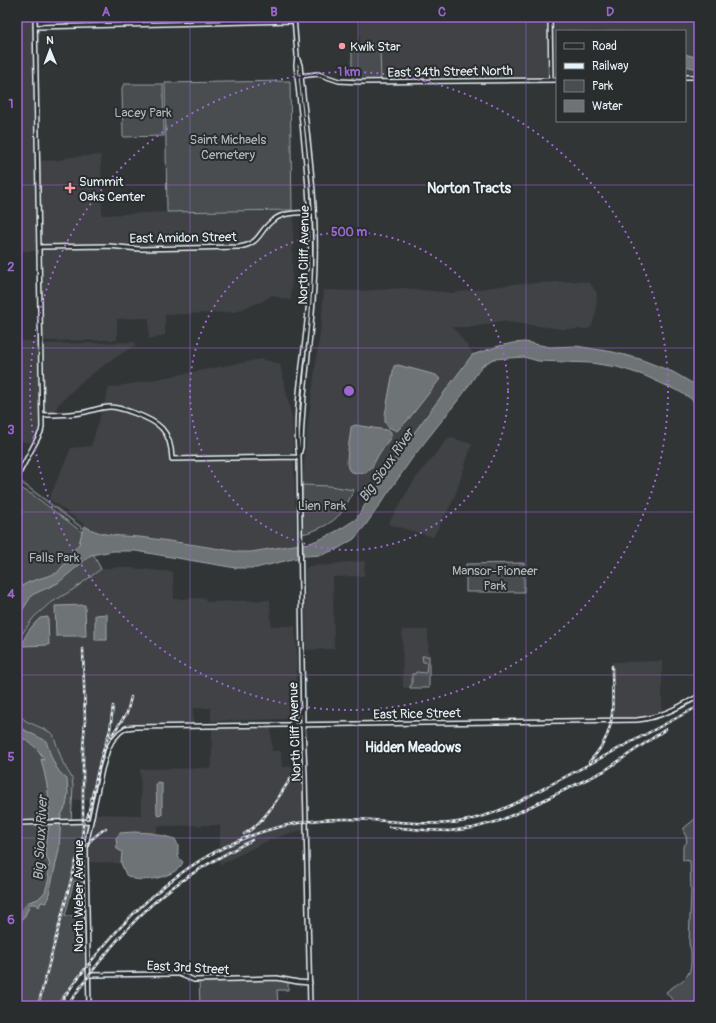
<svg xmlns="http://www.w3.org/2000/svg" width="716" height="1023" viewBox="0 0 716 1023" font-family="Pangolin,sans-serif">
	<style>
		.built { fill: #3f4244 }
		.green { fill: #494d4f; stroke: #989fa4 }
		.water { fill: #6e7376; stroke: #9fa5aa }
		.lines { fill: none; stroke-linecap: round; stroke-linejoin: round }
		.canal { stroke: #6e7376; stroke-width: 2 }
		.river { stroke: #6e7376; stroke-width: 4 }
		.secondary-casing { stroke: #e8f1f8; stroke-width: 6 }
		.secondary { stroke: #2a2d2e; stroke-width: 3 }
		.rail-casing { stroke: #e8f1f8; stroke-width: 2.5 }
		.rail { stroke: #2a2d2e; stroke-width: 1; stroke-dasharray: 3; stroke-linecap: butt }
		.grid { fill: none; stroke: #9c67d0; stroke-width: 1; stroke-opacity: 0.55 }
		.ring { fill: none; stroke: #9c67d0; stroke-width: 2; stroke-dasharray: 2 4 }
		.poi-dot { fill: #ff9aa2; stroke: #2a2d2e; stroke-width: 1.5 }
		.labels { text-anchor: middle; stroke-width: 4; stroke-linejoin: round; paint-order: stroke }
		.poi-label { font-size: 13px; fill: #e8f1f8; stroke: #2a2d2e; text-anchor: start }
		.street-label { font-size: 13px; fill: #e8f1f8; stroke: #2a2d2e }
		.park-label { font-size: 13px; fill: #b0b8bd; stroke: #2a2d2e }
		.neighbourhood-label { font-size: 14px; font-weight: bold; fill: #e8f1f8; stroke: #2a2d2e }
		.water-label { font-size: 14px; font-style: italic; fill: #b1b8be; stroke: #2a2d2e }
		.centre { fill: #9c67d0; stroke: #2a2d2e; stroke-width: 2 }
		.ring-label { font-size: 12px; text-anchor: middle; font-weight: bold; fill: #9c67d0; stroke: #2a2d2e; stroke-width: 4; stroke-linejoin: round; paint-order: stroke }
		.neatline { fill: none; stroke: #9c67d0; stroke-width: 1.5 }
		.grid-label { font-size: 13px; text-anchor: middle; font-weight: bold; fill: #9c67d0 }
	</style>
	<rect width="100%" height="100%" fill="#323536"/>
	<filter id="ink" filterUnits="userSpaceOnUse"><feTurbulence type="fractalNoise" baseFrequency=".025" numOctaves="2"/><feDisplacementMap in="SourceGraphic" scale="8" xChannelSelector="R" yChannelSelector="G"/><feConvolveMatrix kernelMatrix="1 2 1 2 8 2 1 2 1" color-interpolation-filters="sRGB"/></filter>
	<g filter="url(#ink)">
		<path class="built" d="M17,17H33L36,251H17Z
			M360,17H547V76L381,78L380,45H360Z
			M552,17H699V74H685V31H557V76H554Z
			M101,155L102,215L167,212L292,210L294,216L291,300L283,299L272,295L261,302L234,312L165,315V335L149,339V318L117,319V340L42,341L39,161L60,160L70,157Z
			M579,281L590,283L597,293L596,312L592,326L588,329H562L500,321L489,324L473,327H453L476,357L372,496L347,488L302,485L308,421L321,325L324,290L361,291L404,288L452,293L514,284Z
			M17,341H39L41,429L34,443L17,441Z
			M134,342L136,345L111,360L80,383L58,405L55,413L43,414L42,344Z
			M261,359L280,364L292,418L297,544L251,552H239L175,541L122,535L112,536L93,531L49,499L71,448L91,446L109,388Z
			M449,437L472,444L454,499L433,537L388,524L415,479Z
			M365,561L364,576L333,577L334,649L306,650L305,569L309,566L331,565L338,563Z
			M121,567L173,572L174,599L205,598L206,602L270,600L271,626H295L297,656L295,714L291,715V718L286,719L211,721V708H193V723L111,725L100,761L91,800H72L73,786L69,771L63,763L46,730L26,721L17,713V641L34,617L49,604L74,589L101,569Z
			M402,630H428L429,687L403,688Z
			M662,661V711L650,715L639,717L613,718L612,662Z
			M271,728L272,751H281L282,767H303L304,830L293,832L267,841L220,865V825L157,826V836L139,864L87,862L88,840L95,814L141,815L140,769L212,768V729Z"/>
		<path class="green" d="M352,45H380L381,82H352Z
			M290,81L292,210L167,212L165,83Z
			M124,84H163L164,136L123,137L122,88Z
			M302,485L330,486L354,490C350,498 346,506 341,513C332,524 316,531 302,534Z
			M17,486L33,495L82,532L101,569L74,589L49,604L34,617L17,641Z
			M524,563V592H466V564Z
			M422,656H429V688H410V686L412,685V674H415L416,672L426,673L427,662H423Z
			M17,713L26,721L46,730L53,734L63,763L72,778L73,786L71,823H85L87,826L84,846V883L74,881L65,916H85L86,966L55,1006H17Z
			M699,818V1006H677L666,992C681,980 692,980 691,957C691,952 691,949 689,944L691,891L690,861L683,860V847L687,842L686,836L684,833V828L695,819Z
			M288,979V990H277L278,1006H200L199,980Z"/>
		<path class="water" d="M685,54L695,57L698,61V69L685,66Z
			M525,342L550,347L576,346L613,352L640,359L673,372L699,387V408L690,398L680,392L643,375L617,367L591,363L538,361L524,357L493,359L482,366L463,394L413,457L365,526L354,539L339,548L322,555L305,556L256,568H236L136,551H113L91,555L58,583L32,595L17,619V592L20,587L29,582L57,573L66,562L71,553L79,544L82,532L85,526C103,538 127,535 148,538C178,542 208,547 239,552H251L294,545L310,543L323,538L342,528L356,519L375,489L380,485L384,473L472,355L499,346L513,343Z
			M398,365L436,375L440,379L408,420L397,431L388,427L385,422V415L394,366Z
			M355,425L386,430L391,432V437L379,454L372,467L366,473C361,472 355,474 350,471C343,466 351,436 351,427Z
			M85,605L86,636H56L55,606Z
			M107,614V640H95V615Z
			M48,617L49,645L23,646C23,635 33,625 40,618Z
			M17,726L46,741C51,755 54,770 67,779L68,793L66,806L61,815L59,850L47,903L41,902L39,907L36,904H30L24,918L18,921V925L21,929L20,933L17,934V915L19,913L24,912L27,904L26,903L38,899L45,892L49,878L47,868L50,865C42,848 46,843 49,827C49,821 49,814 49,808C49,791 45,775 41,759L44,760C39,748 29,741 17,736Z
			M158,782L162,783V815L158,816L157,814L156,783Z
			M134,832L152,833L175,839L178,845V857L183,862C178,876 148,882 134,879C131,878 128,876 126,875L121,863L122,852L117,849L116,838L120,833Z"/>
		<g class="lines">
			<path class="canal" d="M17,479L85,530"/>
			<path class="river" d="M17,920L28,904"/>
			<defs>
				<path id="secondary" d="M294,17L297,55L296,65C303,137 313,207 310,279C309,322 301,363 298,406C297,423 296,440 299,457L303,725L305,775L310,1006
					M550,17L551,80
					M35,27L294,21
					M297,57L300,65C306,131 317,196 315,262C314,324 302,385 301,447L299,455
					M300,76L318,74L339,81L360,82L557,80
					M685,77H699
					M39,247L109,246L139,249L239,247C262,244 259,228 275,219C285,212 300,213 312,212
					M42,415C55,415 67,415 80,413C90,412 99,407 110,407C118,407 126,410 134,413C159,422 171,430 172,459L299,457
					M17,477L41,432L42,427L35,17
					M290,724L298,719L301,709
					M17,823L91,821
					M89,975L173,974H179L194,980L277,978L298,982L310,983
					M89,1006L86,862V846L90,826L102,769L108,749L112,741L120,732L126,728L135,727L637,720C660,718 679,707 699,696"/>
			</defs>
			<use href="#secondary" class="secondary-casing"/>
			<use href="#secondary" class="secondary"/>
			<defs>
				<path id="rail" d="M111,736L127,713L131,697
					M589,762C619,731 612,706 612,666
					M87,819L100,761L110,730L113,706
					M389,827L425,830L449,831L473,828L499,821L517,813L604,771L666,729
					M244,834C266,822 279,795 293,775
					M82,842L83,827V749L85,721L83,649
					M38,1006L76,861C83,846 93,837 106,828
					M58,1006C127,905 217,818 347,819C381,819 416,826 450,823C473,821 493,814 514,804L699,706
					M67,1006C95,966 126,925 164,894C191,872 222,856 252,840"/>
			</defs>
			<use href="#rail" class="rail-casing"/>
			<use href="#rail" class="rail"/>
		</g>
	</g>
	<path class="grid" d="M190,17V1006M358,17V1006M526,17V1006M17,185H699M17,348H699M17,512H699M17,675H699M17,838H699"/>
	<g class="ring">
		<circle cx="349" cy="391" r="159"/>
		<circle cx="349" cy="391" r="319"/>
	</g>
	<g class="poi-dot">
		<circle cx="342" cy="46" r="4"/>
		<path d="M68 182h4v4h4v4h-4v4h-4v-4h-4v-4h4z"/>
	</g>
	<g class="labels">
		<g class="poi-label">
			<text x="350" y="51">Kwik Star</text>
			<text x="79" y="186">Summit<tspan x="79" dy="15">Oaks Center</tspan></text>
		</g>
		<g class="street-label">
			<text transform="translate(450 71) rotate(-1)" y="5">East 34th Street North</text>
			<text transform="translate(183 237) rotate(-1)" y="5">East Amidon Street</text>
			<text transform="translate(303 255) rotate(-89)" y="5">North Cliff Avenue</text>
			<text transform="translate(417 713) rotate(-1)" y="5">East Rice Street</text>
			<text transform="translate(294 732) rotate(-92)" y="5">North Cliff Avenue</text>
			<text transform="translate(78 896) rotate(-90)" y="5">North Weber Avenue</text>
			<text transform="translate(188 967) rotate(3)" y="5">East 3rd Street</text>
		</g>
		<g class="park-label">
			<text x="143" y="117">Lacey Park</text>
			<text x="228" y="144">Saint Michaels<tspan x="228" dy="15">Cemetery</tspan></text>
			<text x="322" y="510">Lien Park</text>
			<text x="54" y="562">Falls Park</text>
			<text x="495" y="575">Mansor-Pioneer<tspan x="495" dy="15">Park</tspan></text>
		</g>
		<g class="neighbourhood-label">
			<text x="469" y="193">Norton Tracts</text>
			<text x="413" y="752">Hidden Meadows</text>
		</g>
		<g class="water-label">
			<text transform="translate(386 465) rotate(-55)" y="5">Big Sioux River</text>
			<text transform="translate(40 838) rotate(-87)" y="5">Big Sioux River</text>
		</g>
	</g>
	<circle cx="349" cy="391" r="6" class="centre"/>
	<g class="ring-label">
		<text x="349" y="76">1 km</text>
		<text x="349" y="236">500 m</text>
	</g>
	<rect width="716" height="1023" fill="none" stroke="#2a2d2e" stroke-width="44"/>
	<rect x="556" y="30" width="130" height="92" fill="#2a2d2e" stroke="#767b7f"/>
	<rect x="564" y="43" width="20" height="6" fill="#2a2d2e" stroke="#767b7f"/>
	<text x="592" y="50" font-size="12" fill="#e8f1f8">Road</text>
	<rect x="564" y="63" width="20" height="6" fill="#e8f1f8" stroke="#767b7f"/>
	<text x="592" y="70" font-size="12" fill="#e8f1f8">Railway</text>
	<rect x="564" y="80" width="20" height="12" fill="#494d4f" stroke="#767b7f"/>
	<text x="592" y="90" font-size="12" fill="#e8f1f8">Park</text>
	<rect x="564" y="100" width="20" height="12" fill="#6e7376" stroke="#767b7f"/>
	<text x="592" y="110" font-size="12" fill="#e8f1f8">Water</text>
	<g transform="translate(50 50) rotate(359)" stroke="#2a2d2e" stroke-width="3" paint-order="stroke">
	<path d="M0-3L7 15L0 10L-7 15Z" fill="#e8f1f8"/>
	<text y="-6" font-size="11" font-weight="bold" text-anchor="middle" fill="#e8f1f8">N</text>
	</g>
	<rect x="22" y="22" width="672" height="979" class="neatline"/>
	<g class="grid-label">
		<text x="106" y="16">A</text>
		<text x="274" y="16">B</text>
		<text x="442" y="16">C</text>
		<text x="610" y="16">D</text>
		<text x="11" y="108">1</text>
		<text x="11" y="271">2</text>
		<text x="11" y="434">3</text>
		<text x="11" y="598">4</text>
		<text x="11" y="761">5</text>
		<text x="11" y="924">6</text>
	</g>
</svg>
